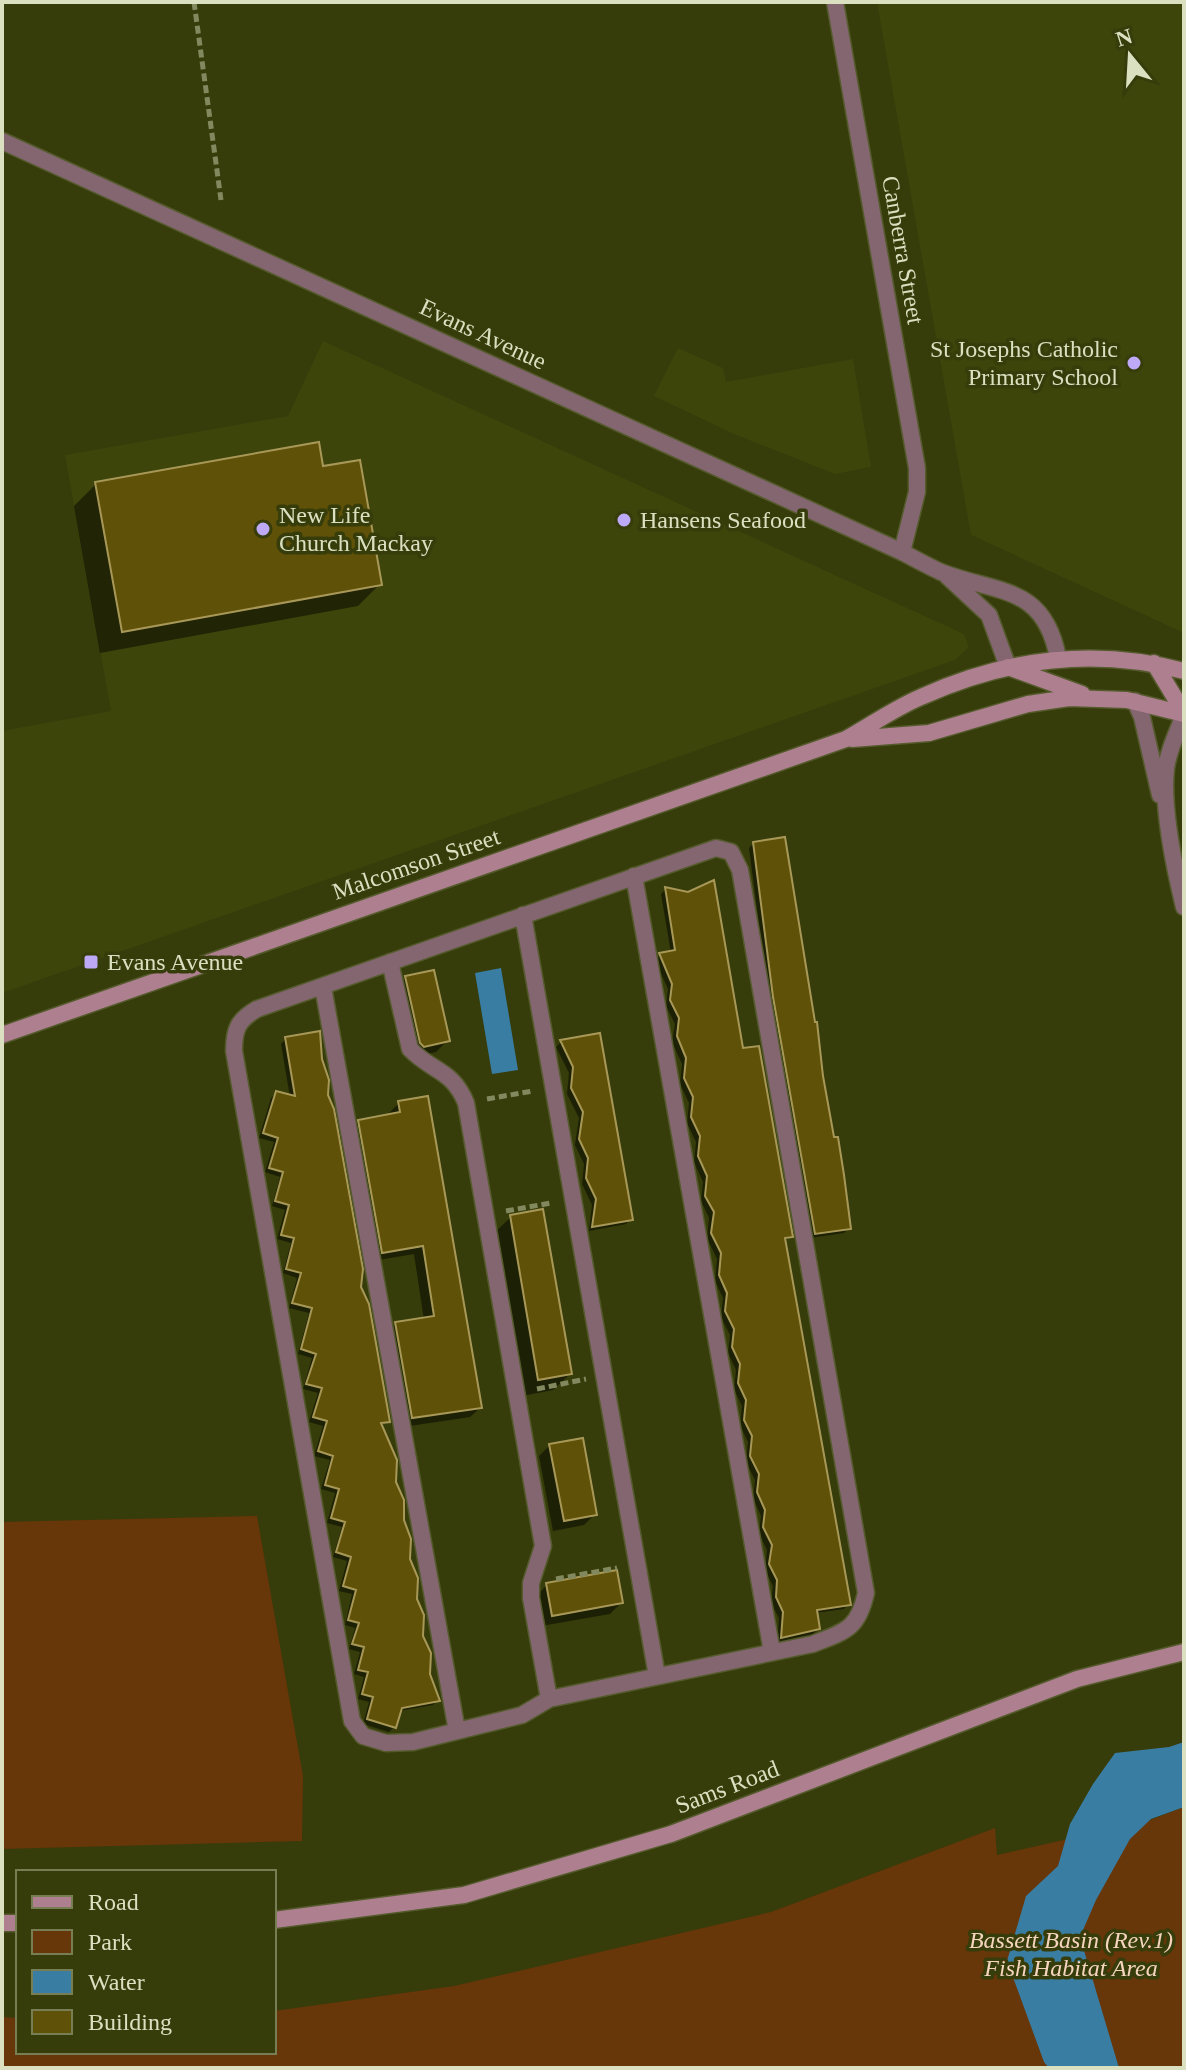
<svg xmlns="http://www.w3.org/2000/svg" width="1186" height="2070" viewBox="0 0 1186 2070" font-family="'Times New Roman',serif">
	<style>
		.built { fill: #3e450b }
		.green { fill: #673609 }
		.water { fill: #3a7da3 }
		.shadow { fill: #0007 }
		.building { fill: #605108; stroke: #a89858; stroke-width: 2 }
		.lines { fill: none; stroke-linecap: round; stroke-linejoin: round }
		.service-casing { stroke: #545a2b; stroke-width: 19 }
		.minor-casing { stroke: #545a2b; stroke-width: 19 }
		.tertiary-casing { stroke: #545a2b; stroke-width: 19 }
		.secondary-casing { stroke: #545a2b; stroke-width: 19 }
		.path { stroke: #83895f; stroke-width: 5; stroke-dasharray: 8 4; stroke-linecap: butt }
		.service { stroke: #836670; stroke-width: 16 }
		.minor { stroke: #836670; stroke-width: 16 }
		.tertiary { stroke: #836670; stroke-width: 16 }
		.secondary { stroke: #ad7f8f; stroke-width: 16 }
		.poi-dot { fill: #bda9f5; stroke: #363c0a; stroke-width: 3 }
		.labels { text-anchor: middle; stroke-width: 7; stroke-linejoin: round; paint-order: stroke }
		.street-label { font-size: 24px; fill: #dae0c0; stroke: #363c0a }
		.poi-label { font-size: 24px; fill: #dae0c0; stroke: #363c0a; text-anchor: start }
		.park-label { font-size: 24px; font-style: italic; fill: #f6d5be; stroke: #363c0a }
	</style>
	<rect width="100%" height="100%" fill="#363c0a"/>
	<path class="built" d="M877,2H1184V633L971,535Z
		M323,341L964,634L969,647L955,660L2,993V731L111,711L65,455L288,416Z
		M678,348L723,368L726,382L853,359L871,467L835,474L734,434L654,396Z"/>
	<path class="green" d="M257,1516L303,1776L302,1841L2,1849V1522Z
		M1184,1807V2068H2V2017L18,2018V2052H274V2011L454,1986L771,1912L995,1828L997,1855L1148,1821Z"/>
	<path class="water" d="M501,968L518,1070L492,1074L475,973Z
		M1184,1742V1807L1151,1819L1130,1839L1096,1900L1080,1937L1119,2068H1049L1044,2062L1007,1961L1026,1896L1058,1866L1070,1824L1093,1784L1115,1753L1169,1747Z"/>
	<path class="shadow" d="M322,469L380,584L358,606L100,653L74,506L96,484Z
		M754,843L821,1076L849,1228L844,1233L810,1238L769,1002L749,848Z
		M665,890L742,1050L791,1236L784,1241L848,1604L844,1609L815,1613L818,1629L813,1634L777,1642L779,1618L771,1603L773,1586L765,1570L767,1550L759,1533L761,1516L753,1498L755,1480L746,1462L748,1442L740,1425L742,1406L734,1389L736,1370L728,1353L730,1335L721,1317L723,1298L715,1281L717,1259L707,1238L709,1218L701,1201L703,1182L694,1162L696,1142L687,1123L689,1103L680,1084L682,1064L672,1042L675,1024L666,1006L668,989L655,960L660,955L671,953L661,894Z
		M406,978L447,1041L436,1052L413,1057L395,989Z
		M598,1035L631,1219L626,1224L589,1231L592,1205L582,1184L584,1164L575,1145L579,1118L567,1094L569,1073L556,1047L561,1042Z
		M286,1039L326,1095L359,1287L388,1421L380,1426L394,1483L428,1674L438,1700L433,1705L399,1711L394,1727L389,1732L363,1724L369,1702L358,1699L364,1677L354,1674L360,1652L349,1649L355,1628L345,1625L352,1594L339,1591L347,1561L333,1557L342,1527L327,1523L335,1493L321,1489L330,1460L314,1456L323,1426L309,1422L318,1393L303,1389L312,1358L298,1354L309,1313L289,1308L297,1278L283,1273L291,1243L277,1239L285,1210L272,1206L280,1177L265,1172L274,1142L259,1138L271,1098L276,1093L290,1097L281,1044Z
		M399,1103L480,1408L470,1417L403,1427L386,1334L395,1324L424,1320L414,1254L373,1261L349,1131L359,1121L390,1116L389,1113Z
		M511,1217L570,1374L553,1390L522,1396L494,1233Z
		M550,1445L595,1514L584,1525L553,1531L539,1456Z
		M547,1585L621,1603L610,1614L541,1626L536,1596Z"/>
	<path class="building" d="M319,442L323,466L360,460L382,585L122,632L95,482Z
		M785,837L815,1022H817L823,1076L834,1137H838L844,1175L851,1229L815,1234L773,997L753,842Z
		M714,880L743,1048L759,1046L793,1237L785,1238L851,1605L817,1610L820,1629L781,1638L783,1612L776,1597L777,1580L769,1564L772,1545L763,1527L765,1510L757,1492L759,1474L750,1456L752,1436L744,1420L746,1400L738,1383L740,1364L732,1347L734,1329L725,1311L727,1293L719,1275L721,1253L711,1233L714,1212L705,1196L707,1176L698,1156L700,1136L691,1117L693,1097L684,1078L686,1058L677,1036L679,1018L670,1000L672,984L659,953L675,950L665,887L688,892Z
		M434,970L450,1041L424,1047L420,1043L405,976Z
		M320,1031L322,1059L329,1080L328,1095L334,1109L363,1269L361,1287L369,1304L390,1422L381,1423L397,1460L396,1482L404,1500V1520L411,1539L410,1559L418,1578L417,1599L424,1615L423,1636L431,1653L430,1674L440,1701L402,1708L396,1728L367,1719L373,1697L362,1694L368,1672L358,1670L364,1647L352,1644L359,1623L348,1620L356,1590L343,1586L351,1557L336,1552L345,1522L331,1518L339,1489L325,1485L333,1456L318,1451L327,1421L313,1417L322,1388L306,1384L316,1354L301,1349L312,1308L292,1303L301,1273L286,1269L294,1238L281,1235L289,1205L275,1201L283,1172L269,1168L278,1138L263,1133L276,1091L295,1096L285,1037Z
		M600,1033L633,1220L592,1227L596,1199L586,1178L588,1158L579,1139L583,1112L571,1088L573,1067L560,1040Z
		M428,1096L482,1408L412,1418L395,1322L434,1316L423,1246L382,1253L358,1120L400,1112L398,1101Z
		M543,1209L572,1374L538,1380L510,1215Z
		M583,1438L597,1515L564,1521L549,1444Z
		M617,1570L623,1603L552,1616L546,1583Z"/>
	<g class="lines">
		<defs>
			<path id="service" d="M716,848L731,852L740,870L866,1593C858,1629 846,1631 813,1644L549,1699L522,1715L413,1742L386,1743L363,1736L352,1721L234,1051C234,1029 238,1020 257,1009Z
				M634,876L772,1652
				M523,915L657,1676
				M390,962L410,1049C432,1072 452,1069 466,1103L543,1546L531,1583V1598L549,1699
				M323,987L457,1731"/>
			<path id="minor" d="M2,141L902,552
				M1135,701L1142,717L1160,795
				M1184,715C1177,733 1168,751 1166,769C1162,807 1175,870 1184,907"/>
			<path id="tertiary" d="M835,2L917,468V492L902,552C915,559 928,566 941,572C997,594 1044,584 1058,658
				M947,576L989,615L1008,667"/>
			<path id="secondary" d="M1154,663L1184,713
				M1008,667L1082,694
				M852,739L929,733L1028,704L1069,698L1127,700L1184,714
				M2,1035L846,739C871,725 895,708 921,697C1005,659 1094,647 1184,671
				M274,1920L464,1895L671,1834L1077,1679L1184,1652
				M2,1923H18"/>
		</defs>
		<use href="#service" class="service-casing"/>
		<use href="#minor" class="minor-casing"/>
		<use href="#tertiary" class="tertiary-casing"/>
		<use href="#secondary" class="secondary-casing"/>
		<path class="path" d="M194,2L221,200
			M487,1099L533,1091
			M506,1211L551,1203
			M537,1389L586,1379
			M556,1579L617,1568"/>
		<use href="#service" class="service"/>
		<use href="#minor" class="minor"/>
		<use href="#tertiary" class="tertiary"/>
		<use href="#secondary" class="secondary"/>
	</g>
	<g class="poi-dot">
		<circle cx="1134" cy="363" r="8"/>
		<circle cx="624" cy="520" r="8"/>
		<circle cx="263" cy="529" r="8"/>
		<rect x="83" y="954" width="16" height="16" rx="4"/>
	</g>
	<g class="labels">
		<g class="street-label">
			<text transform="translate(903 250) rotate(80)" y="8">Canberra Street</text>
			<text transform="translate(483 334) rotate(25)" y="8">Evans Avenue</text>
			<text transform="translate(416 864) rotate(-19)" y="8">Malcomson Street</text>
			<text transform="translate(727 1787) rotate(-21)" y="8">Sams Road</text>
		</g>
		<g class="poi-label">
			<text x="1118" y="357" text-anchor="end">St Josephs Catholic<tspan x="1118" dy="28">Primary School</tspan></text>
			<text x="279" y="523">New Life<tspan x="279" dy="28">Church Mackay</tspan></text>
			<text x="640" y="528">Hansens Seafood</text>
			<text x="107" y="970">Evans Avenue</text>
		</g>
		<g class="park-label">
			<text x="1071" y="1948">Bassett Basin (Rev.1)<tspan x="1071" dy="28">Fish Habitat Area</tspan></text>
		</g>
	</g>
	<rect width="1186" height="2070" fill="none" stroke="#dae0c0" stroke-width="8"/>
	<rect x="16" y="1870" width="260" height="184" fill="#363c0a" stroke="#787e53" stroke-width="2"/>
	<rect x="32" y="1896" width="40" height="12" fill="#ad7f8f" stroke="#787e53" stroke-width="2"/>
	<text x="88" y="1910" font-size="24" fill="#dae0c0">Road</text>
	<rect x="32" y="1930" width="40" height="24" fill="#673609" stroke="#787e53" stroke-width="2"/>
	<text x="88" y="1950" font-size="24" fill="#dae0c0">Park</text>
	<rect x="32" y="1970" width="40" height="24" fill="#3a7da3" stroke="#787e53" stroke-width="2"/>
	<text x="88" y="1990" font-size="24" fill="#dae0c0">Water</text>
	<rect x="32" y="2010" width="40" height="24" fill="#605108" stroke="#787e53" stroke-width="2"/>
	<text x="88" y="2030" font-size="24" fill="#dae0c0">Building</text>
	<g transform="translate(1130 56) rotate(342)" stroke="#363c0a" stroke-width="6" paint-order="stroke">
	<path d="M0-6L14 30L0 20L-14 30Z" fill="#dae0c0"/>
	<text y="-12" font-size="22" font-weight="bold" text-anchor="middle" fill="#dae0c0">N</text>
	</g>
</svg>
